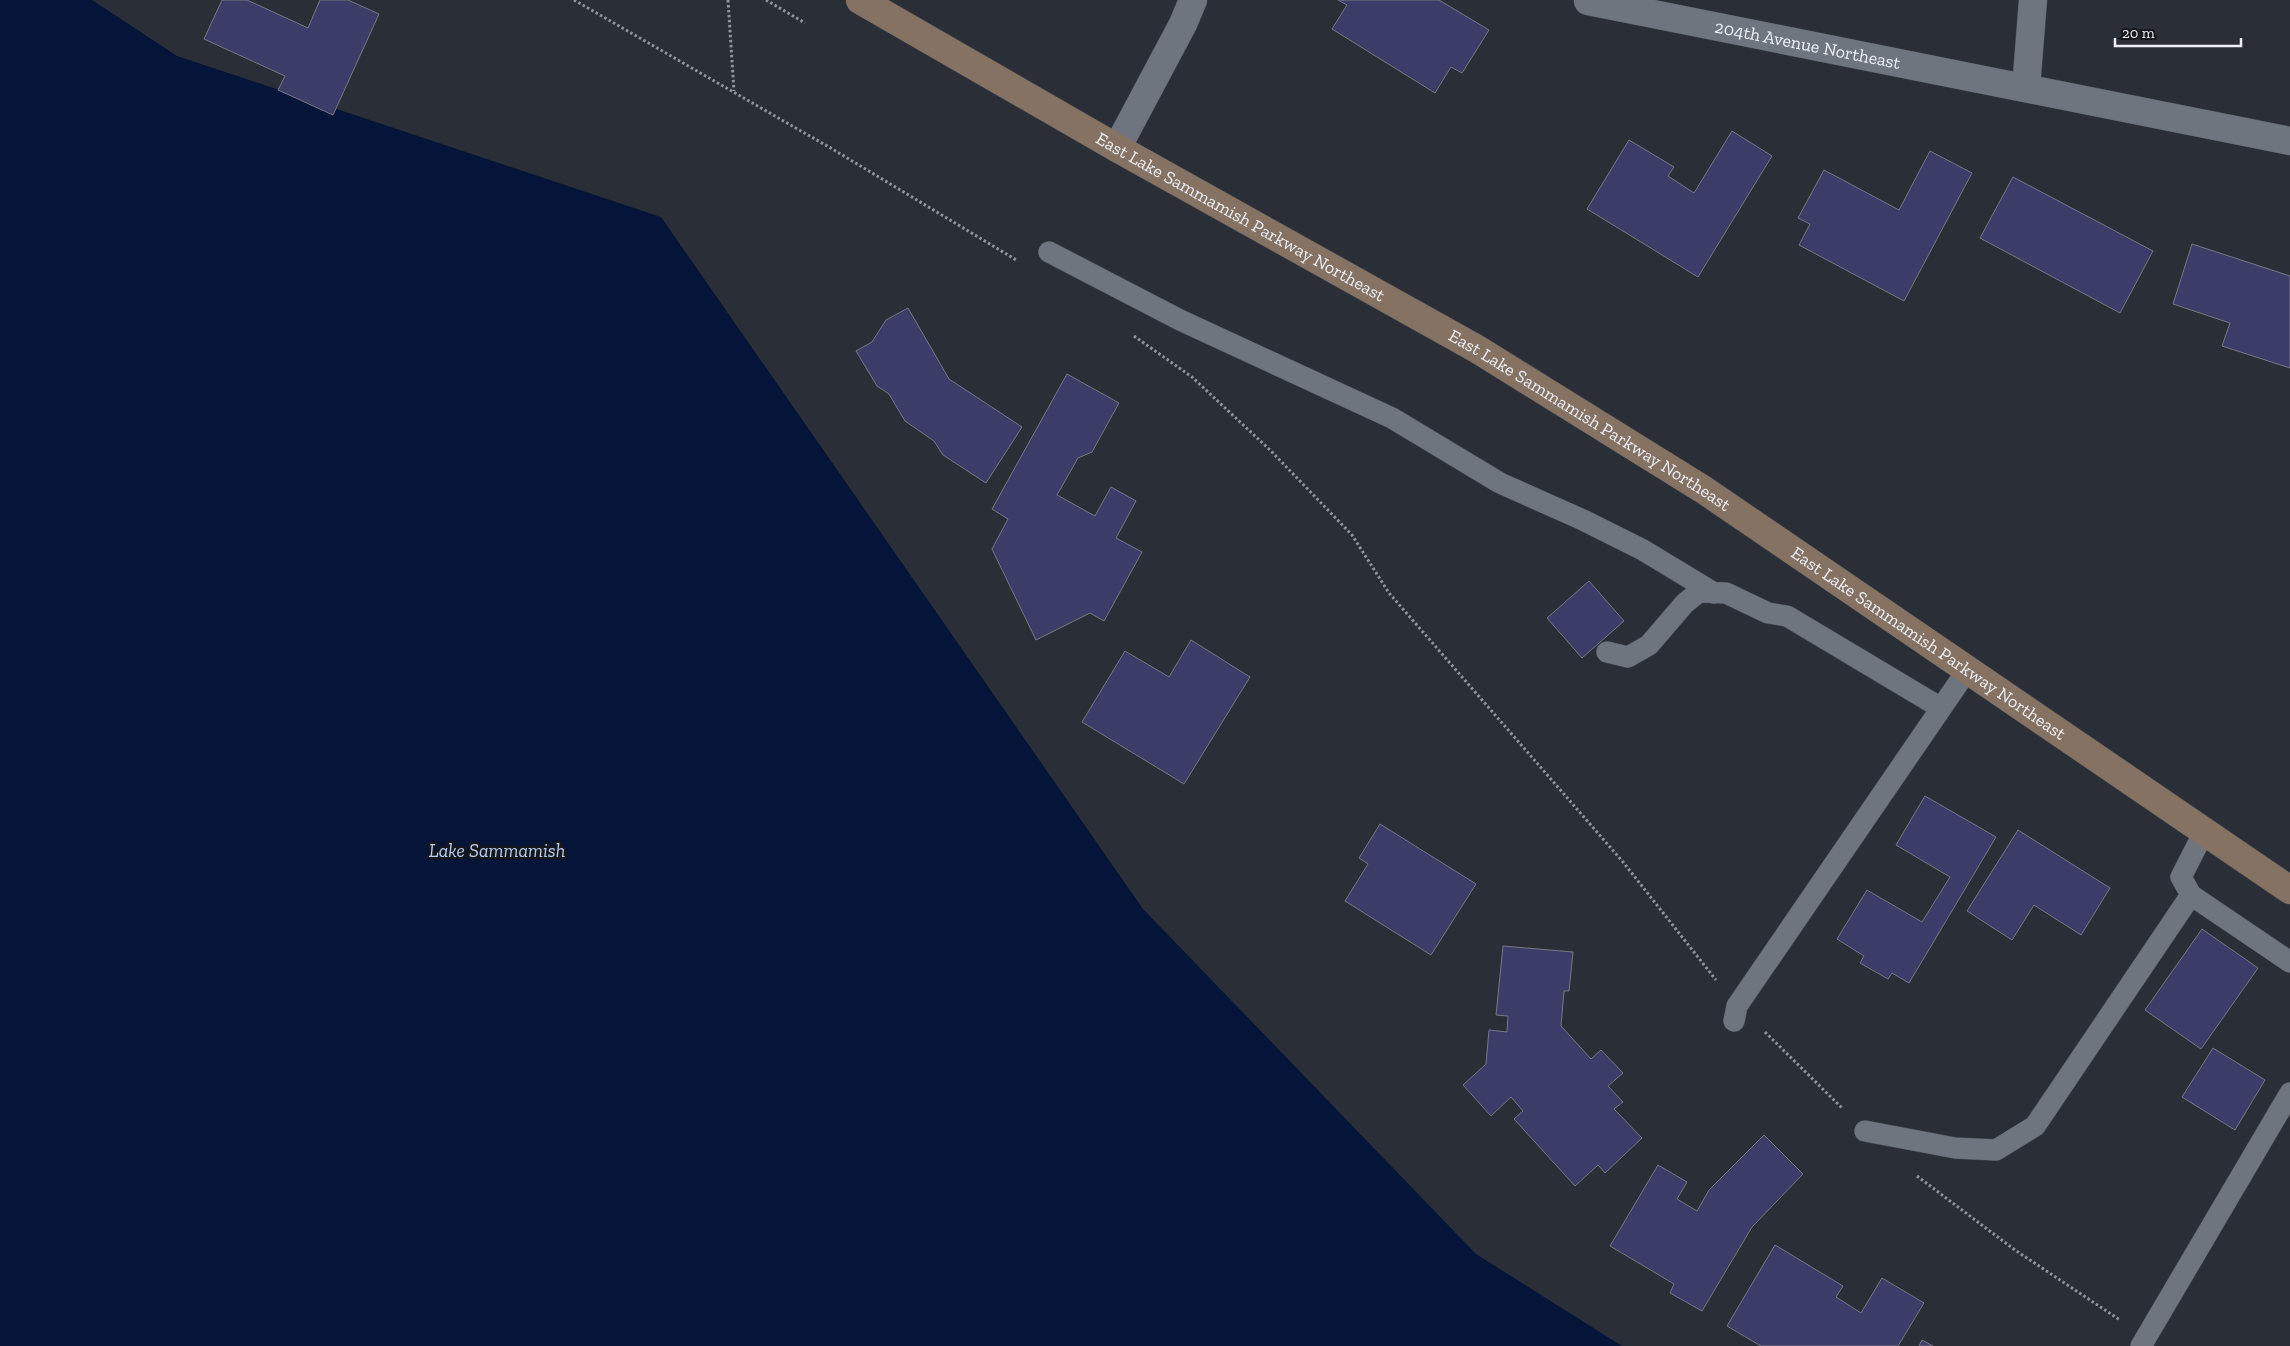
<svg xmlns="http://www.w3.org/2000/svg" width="2290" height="1346" viewBox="0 0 2290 1346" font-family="'Zilla Slab',serif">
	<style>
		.water { fill: #051439 }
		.building { fill: #3b3c68; stroke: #777883 }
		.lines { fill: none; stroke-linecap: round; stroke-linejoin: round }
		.service-casing { stroke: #464b52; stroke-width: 22 }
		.minor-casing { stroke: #464b52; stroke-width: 29 }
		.secondary-casing { stroke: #464b52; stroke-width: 29 }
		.path { stroke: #90949b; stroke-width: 3; stroke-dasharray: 2.5 2.5; stroke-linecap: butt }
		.service { stroke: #6e757e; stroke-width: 21 }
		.minor { stroke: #6e757e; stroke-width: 28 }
		.secondary { stroke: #867263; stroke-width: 28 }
		.labels { text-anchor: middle; stroke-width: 5; stroke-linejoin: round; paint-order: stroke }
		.street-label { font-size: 18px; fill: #eceff5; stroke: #15171b }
		.water-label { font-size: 19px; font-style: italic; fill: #b8cef7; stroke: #15171b }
	</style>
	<rect width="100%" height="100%" fill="#2a2f37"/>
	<path class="water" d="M0,0H92L177,56L661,217L1143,909L1476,1254L1622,1346H0Z"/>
	<path class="building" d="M222,0H247L308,28L320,0H348L379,14L333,115L278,90L285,76L204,39Z
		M1338,0H1439L1489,30L1462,73L1451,67L1435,93L1332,29L1347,5Z
		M1732,131L1772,156L1698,277L1587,209L1629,140L1674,167L1668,176L1694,193Z
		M1930,151L1972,173L1904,301L1799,245L1810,224L1798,218L1824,170L1899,210Z
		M2013,177L2153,251L2120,313L1980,238Z
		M2192,244L2290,276V368L2222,346L2230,323L2173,304Z
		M908,308L949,379L1022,427L986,483L943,455L934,441L905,421L889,394L877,386L856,351L872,342L886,320Z
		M1067,374L1119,403L1092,452L1078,458L1057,495L1095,516L1111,487L1136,501L1116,538L1142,552L1104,621L1090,613L1036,640L992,549L1008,519L992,509Z
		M1589,581L1624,621L1582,658L1547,618Z
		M1191,640L1250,677L1184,784L1082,722L1125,651L1169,677Z
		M1925,796L1996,837L1909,983L1892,973L1888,979L1860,963L1864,956L1837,939L1867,890L1922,922L1950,877L1896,845Z
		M1380,824L1476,884L1431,955L1345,901L1368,864L1359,858Z
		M2018,830L2110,888L2081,935L2034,905L2012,940L1967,911Z
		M2202,929L2258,968L2201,1049L2145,1010Z
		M1503,946L1573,952L1569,991H1564L1561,1026L1591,1059L1601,1050L1623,1073L1608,1086L1623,1102L1614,1109L1642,1138L1605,1173L1598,1165L1575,1186L1514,1119L1523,1111L1511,1097L1491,1116L1463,1085L1486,1064L1489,1030L1507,1032L1508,1016L1496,1015Z
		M2213,1048L2265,1080L2235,1130L2182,1097Z
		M1764,1135L1803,1174L1752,1227L1702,1311L1670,1293L1674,1284L1610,1246L1658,1165L1687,1182L1677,1199L1697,1211L1709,1190Z
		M1775,1245L1843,1286L1836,1297L1861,1313L1882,1278L1924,1303L1898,1346H1761L1727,1326Z
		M1922,1340L1933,1346H1919Z"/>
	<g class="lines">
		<defs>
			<path id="service" d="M1049,252L1180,320L1392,418L1500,483L1583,520L1643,550L1714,593
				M1607,652L1628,657L1649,645L1685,603L1699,592L1726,593L1768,613L1787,616L1941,708
				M2205,830L2181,877L2191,895L2290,962
				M1734,1021L1737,1006L1968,669
				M1865,1131L1955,1148L1996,1150L2035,1126L2191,895
				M2141,1346L2290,1093"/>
			<g id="minor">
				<path id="s1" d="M1588,1L2290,141"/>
				<path d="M2026,88L2033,0"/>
				<path d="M1117,148L1183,24L1193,0"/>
			</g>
			<g id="secondary">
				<path id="s2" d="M860,0L1117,148L1477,349L1704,490L2290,890"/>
			</g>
		</defs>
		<use href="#service" class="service-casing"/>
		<use href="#minor" class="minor-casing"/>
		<use href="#secondary" class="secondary-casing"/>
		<path class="path" d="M574,0L834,150L1018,261
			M728,0L734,91
			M766,0L805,23
			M1134,336L1192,377L1270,450L1352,535L1389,593L1623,862L1716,980
			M1765,1032L1842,1108
			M1917,1176L2015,1250L2120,1320"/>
		<use href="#service" class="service"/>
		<use href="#minor" class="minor"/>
		<use href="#secondary" class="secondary"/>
	</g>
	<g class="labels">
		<g class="street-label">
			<text dy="6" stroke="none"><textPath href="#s1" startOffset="224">204th Avenue Northeast</textPath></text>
			<text dy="6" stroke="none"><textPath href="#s2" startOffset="438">East Lake Sammamish Parkway Northeast</textPath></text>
			<text dy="6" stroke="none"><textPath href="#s2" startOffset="842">East Lake Sammamish Parkway Northeast</textPath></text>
			<text dy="6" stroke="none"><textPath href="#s2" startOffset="1248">East Lake Sammamish Parkway Northeast</textPath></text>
		</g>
		<g class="water-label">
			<text x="497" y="857">Lake Sammamish</text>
		</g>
	</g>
	<path d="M2115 38v8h126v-8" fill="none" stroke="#eceff5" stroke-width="2.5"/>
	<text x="2122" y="38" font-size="15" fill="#eceff5" stroke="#15171b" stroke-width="4" paint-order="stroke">20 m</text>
</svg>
